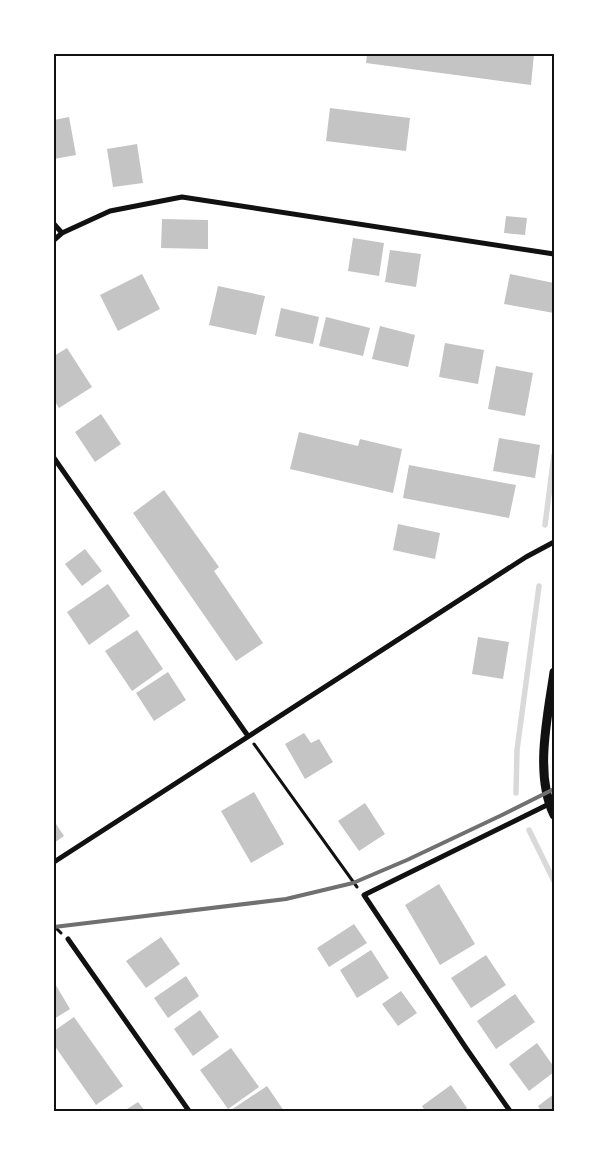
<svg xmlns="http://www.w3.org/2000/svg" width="608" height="1165" viewBox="0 0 608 1165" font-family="Manrope,sans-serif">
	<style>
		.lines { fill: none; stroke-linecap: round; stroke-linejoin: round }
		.stream { stroke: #d9d9d9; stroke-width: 5.5 }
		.building { fill: #c4c4c4 }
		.path { stroke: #111; stroke-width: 3 }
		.minor { stroke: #111; stroke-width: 5 }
		.tertiary { stroke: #111; stroke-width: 9 }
		.rail { stroke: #707070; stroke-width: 4 }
		.neatline { fill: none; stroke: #111; stroke-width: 2 }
	</style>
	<rect width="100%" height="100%" fill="#fff"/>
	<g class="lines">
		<path class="stream" d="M545,525L554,455
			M516,793L517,750L539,586
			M529,830L554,881"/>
	</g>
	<path class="building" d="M367,54H534L531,85L366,63Z
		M330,108L410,118L406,151L326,141Z
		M69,117L76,155L54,159V120Z
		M137,144L143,183L113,187L107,149Z
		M506,216L527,218L525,235L504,233Z
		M162,219L208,220V249L161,248Z
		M353,238L384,243L379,276L348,271Z
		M390,250L421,254L416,287L385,282Z
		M142,274L160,309L118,331L100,295Z
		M510,274L554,283V313L504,304Z
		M218,286L265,296L256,335L209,325Z
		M281,308L319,317L313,344L275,336Z
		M326,317L370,328L363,356L319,346Z
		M380,326L415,335L408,367L372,359Z
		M445,343L484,350L478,384L439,377Z
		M67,348L92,387L59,408L54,400V356Z
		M496,366L533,373L525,416L488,409Z
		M101,414L121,444L95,462L75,432Z
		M299,432L358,446L360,439L402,449L393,493L290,469Z
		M499,438L540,445L535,478L493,471Z
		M409,465L516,485L509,518L403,498Z
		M164,490L219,567L214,571L263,643L236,661L133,513Z
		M398,524L440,533L435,559L393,550Z
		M85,549L102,571L82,586L65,564Z
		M108,584L130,616L89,645L67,612Z
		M137,630L163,669L132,691L105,651Z
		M478,637L509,642L503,679L472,674Z
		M168,672L186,700L154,721L136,693Z
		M304,733L311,743L319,739L333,762L305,779L285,744Z
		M254,792L284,844L251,863L221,811Z
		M365,803L385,834L359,851L338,821Z
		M54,821L64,836L54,843Z
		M439,884L475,944L440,965L405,905Z
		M354,924L367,943L329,967L317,948Z
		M161,937L180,964L146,988L126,961Z
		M371,950L389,978L357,998L340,970Z
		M486,955L506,985L471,1008L451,978Z
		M186,976L199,996L168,1018L154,998Z
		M54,982L70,1009L54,1019Z
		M401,991L417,1013L398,1026L382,1004Z
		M515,994L535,1022L496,1049L477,1021Z
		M200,1010L219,1037L193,1056L174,1029Z
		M74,1017L123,1086L96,1105L54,1045V1031Z
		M537,1043L554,1067V1072L529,1091L509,1064Z
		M231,1048L259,1087L228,1109L200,1070Z
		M451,1085L467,1108L463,1111H425L422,1106Z
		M267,1086L284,1111H232L231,1110Z
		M554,1094V1111H541L538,1106Z
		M138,1102L145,1111H124Z"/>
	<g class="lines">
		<path class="path" d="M254,744L357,887
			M54,926L61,933"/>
		<path class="minor" d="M54,224L62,233
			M54,240L62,233L110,211L182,197L554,254
			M54,458L248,736
			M54,862L526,557L554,542
			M68,939L189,1111
			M510,1111L466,1048L364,895L549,804"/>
		<path class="tertiary" d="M554,672C548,715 534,774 554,815"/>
		<path class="rail" d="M54,927L286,899L353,883L407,860L502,815L554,789"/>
	</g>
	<rect width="608" height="1165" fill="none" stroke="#ffffff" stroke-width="110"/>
	<rect x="55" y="55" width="498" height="1055" class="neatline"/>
</svg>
